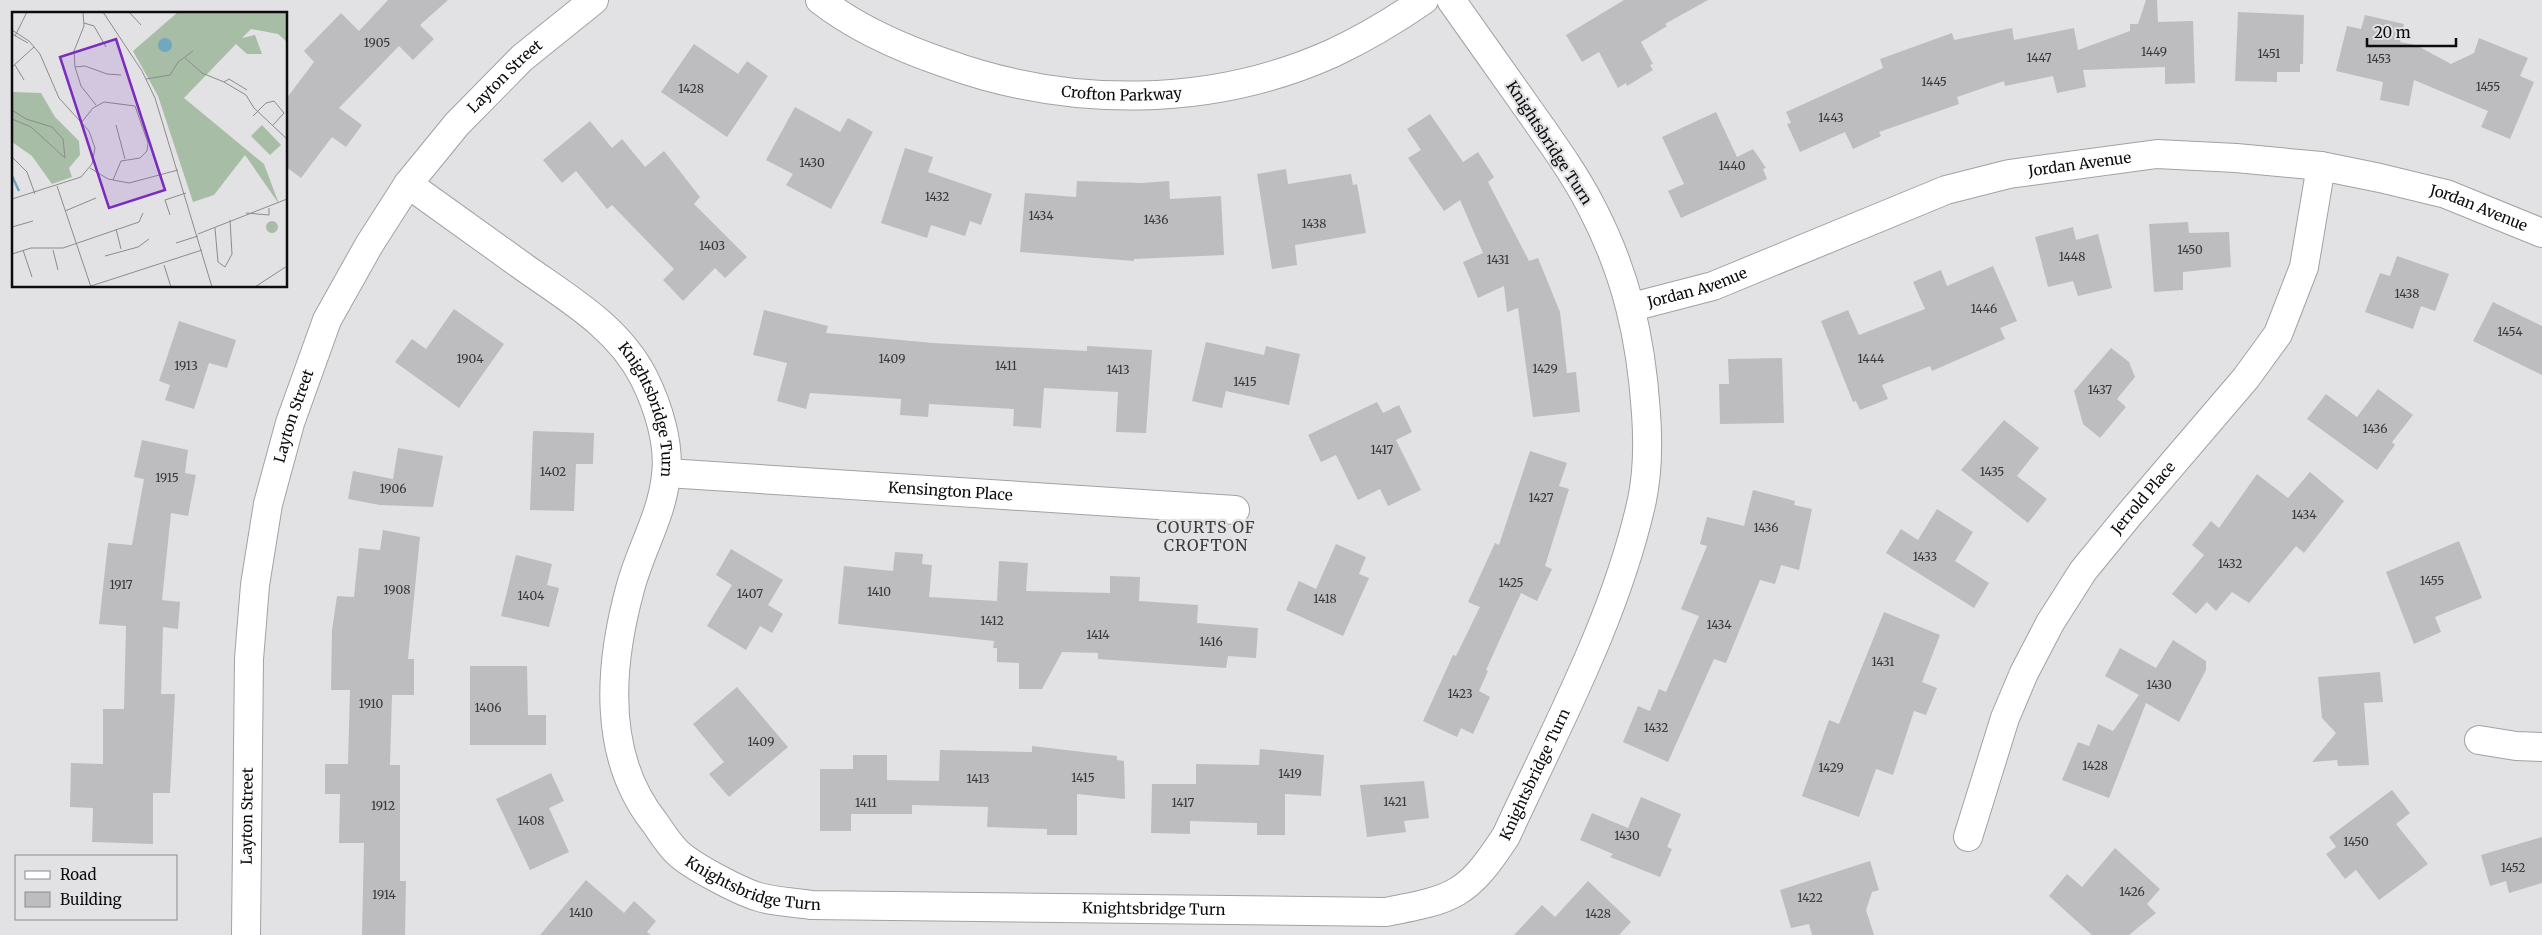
<svg xmlns="http://www.w3.org/2000/svg" width="2542" height="935" viewBox="0 0 2542 935" font-family="Merriweather,serif">
	<style>
		.building { fill: #bdbdbf }
		.lines { fill: none; stroke-linecap: round; stroke-linejoin: round }
		.minor-casing { stroke: #a2a2a4; stroke-width: 30 }
		.minor { stroke: #fff; stroke-width: 28 }
		.labels { text-anchor: middle; stroke-width: 4.5; stroke-linejoin: round; paint-order: stroke }
		.number-label { font-size: 12px; fill: #38383a }
		.street-label { font-size: 15px; fill: #0c0c0d; stroke: #e2e2e4 }
		.neighbourhood-label { font-size: 16px; letter-spacing: 1px; fill: #3e3e40; stroke: #e2e2e4 }
		.inset-river { fill: none; stroke: #72a8bf; stroke-width: 2.5 }
		.inset-road { fill: none; stroke: #8c8c8e; stroke-width: 1 }
		.view { fill: #7b2cbf; fill-opacity: 0.15; stroke: #7b2cbf; stroke-width: 2.5 }
		.inset-edge { fill: none; stroke: #0c0c0d; stroke-width: 2.5 }
	</style>
	<rect width="100%" height="100%" fill="#e2e2e4"/>
	<path class="building" d="M388,0H448L420,25L434,39L413,60L399,46L339,108L362,125L346,147L332,137L301,178L286,167V99L314,62L304,51L341,13L359,31Z
		M1624,0H1708L1665,24L1667,26L1641,42L1653,64L1650,65L1653,70L1627,86L1626,83L1618,88L1599,52L1582,62L1566,35Z
		M2146,0H2157L2158,22L2193,21L2195,83L2165,84V67L2083,70L2086,87L2057,93L2053,76L2005,86L2004,81L1957,97L1959,104L1879,132L1881,136L1853,149L1845,132L1800,152L1787,124L1791,123L1786,112L1883,68L1880,59L1952,33L1954,40L2012,28L2014,40L2074,28L2078,50L2130,31V24H2138Z
		M2238,12L2304,15L2303,64H2300V72H2277V82L2235,81Z
		M2365,15L2404,24L2400,42L2416,45L2451,64L2474,53L2479,38L2528,58L2520,76L2534,82L2510,139L2481,127L2488,111L2414,80L2409,106L2380,100L2383,82L2336,71L2347,26L2361,29Z
		M694,44L738,74L747,61L768,76L727,137L661,92Z
		M795,107L840,132L848,118L873,132L831,209L786,185L793,174L766,160Z
		M1716,112L1737,157L1753,149L1766,168L1763,169L1767,179L1681,218L1668,191L1684,184L1662,137Z
		M1430,114L1463,162L1478,152L1494,177L1488,182L1529,261L1538,258L1560,312L1567,373L1576,372L1580,412L1533,417L1518,308L1507,312L1504,286L1478,298L1463,262L1483,253L1460,200L1444,211L1408,158L1421,150L1407,129Z
		M590,121L612,148L622,139L645,167L664,151L700,197L694,204L747,257L725,278L715,268L683,301L663,280L674,269L612,205L607,209L576,171L562,183L543,160Z
		M905,148L933,157L928,172L992,194L981,225L970,221L965,236L931,225L927,238L881,223Z
		M1286,169L1288,184L1351,174L1353,185L1357,184L1366,233L1295,245L1297,265L1272,269L1257,174Z
		M1077,181L1141,183L1169,181L1170,199L1221,196L1224,255L1134,259V261L1020,252L1025,193L1076,197Z
		M2188,222L2189,233L2229,232L2231,267L2183,272V290L2154,292L2149,224Z
		M2073,227L2076,240L2098,234L2112,288L2078,296L2073,281L2048,287L2035,237Z
		M2397,256L2449,274L2435,311L2421,306L2413,329L2365,312L2380,273L2390,276Z
		M1993,266L2017,321L2000,328L2005,339L1932,371L1930,366L1882,385L1888,399L1860,410L1856,401L1853,402L1821,321L1848,310L1859,335L1925,309L1913,282L1941,270L1947,286Z
		M2493,302L2542,326V375L2473,341Z
		M454,309L504,344L459,408L395,362L412,339L426,349Z
		M764,310L828,326L826,333L933,343L1087,351V346L1152,350L1146,433L1116,432L1118,392L1044,388L1041,428L1013,426L1014,409L929,404L928,417L900,415L901,399L810,393L806,409L777,401L787,363L753,355Z
		M179,321L236,340L227,368L209,363L194,409L165,400L170,385L159,381Z
		M1206,342L1264,355L1266,346L1300,354L1289,405L1226,391L1222,408L1192,401Z
		M2111,348L2129,362L2135,377L2117,399L2126,407L2100,438L2083,424L2074,391Z
		M1782,358L1784,423L1720,424L1719,384H1729L1728,359Z
		M2378,389L2413,415L2392,442L2395,445L2377,470L2307,419L2326,394L2357,417Z
		M1377,402L1383,413L1399,405L1412,432L1396,440L1421,490L1388,506L1380,489L1358,500L1336,455L1321,462L1308,435Z
		M2004,420L2039,448L2017,476L2047,499L2028,523L1961,470Z
		M533,431L594,433L593,464H576L574,511L530,510Z
		M142,440L188,450L185,473L196,475L188,516L171,513L162,600L180,602L178,629L163,627L161,694H175L170,793H153V844L92,842L93,808L70,807L71,763L103,764V709H124L126,626L99,624L108,543L132,545L144,479L134,477Z
		M398,448L443,456L433,507L380,505L348,499L353,471L393,479Z
		M1530,451L1567,463L1559,486L1569,489L1545,566L1552,569L1537,601L1521,593L1486,670L1488,671L1479,691L1490,697L1473,734L1461,728L1457,737L1423,721L1453,655L1456,656L1480,607L1468,602L1495,543L1499,545Z
		M2310,472L2344,501L2304,553L2296,546L2249,603L2232,592L2216,611L2207,602L2196,614L2172,594L2204,555L2192,545L2211,521L2219,528L2257,474L2288,498Z
		M1753,490L1795,501L1794,505L1812,509L1799,570L1781,565L1775,584L1760,580L1726,663L1714,659L1668,762L1623,742L1638,706L1650,711L1659,689L1666,692L1699,616L1681,609L1707,546L1700,544L1707,517L1744,526Z
		M1937,509L1973,532L1955,561L1989,583L1974,608L1886,553L1901,529L1918,540Z
		M383,530L420,537L408,659H414V695H392L390,765H400V881H406L405,935H362L364,843H339L340,794H325V764H348L350,690H331L332,630L337,596L354,597L359,548L380,550Z
		M2459,541L2482,598L2435,617L2441,632L2414,644L2386,572Z
		M1336,544L1366,557L1359,574L1369,578L1343,636L1286,610L1299,581L1316,589Z
		M731,549L783,580L768,605L783,614L772,633L760,626L746,650L707,626L732,585L716,575Z
		M895,552L923,554L922,564L932,565L929,597L997,601L999,561L1028,563L1026,591L1110,593V576L1140,577L1139,601L1198,605L1197,623L1258,628L1256,658L1228,656L1226,668L1098,659V653L1062,652L1042,689H1019V663L997,662V648H993L994,641L838,624L844,566L893,571Z
		M516,555L552,564L547,585L559,588L549,627L501,616Z
		M1884,612L1940,635L1922,682L1937,688L1926,715L1914,711L1893,775L1876,769L1859,817L1802,796L1829,720L1839,724Z
		M2173,640L2206,661V670L2179,722L2146,703L2109,798L2062,780L2078,742L2089,746L2098,724L2113,731L2139,695L2105,676L2120,648L2156,668Z
		M470,666H527L528,715H546V745H470Z
		M2380,672L2383,702L2364,703L2369,765L2338,766L2337,760L2312,762L2336,733L2322,718L2318,677Z
		M737,687L788,747L729,797L709,774L724,762L693,724Z
		M1032,746L1117,756V760L1124,761L1125,799L1077,794V835H1047V829L987,827L988,807L912,805V814H851V831H820V769H853V755H887V780L939,781L940,750L1032,752Z
		M1260,749L1324,755L1321,796L1285,794V835H1257V823L1190,821V834L1151,833L1152,784H1196V764L1259,765Z
		M551,773L564,801L549,808L569,852L530,870L496,799Z
		M1424,781L1429,818L1404,821L1406,832L1367,837L1360,785Z
		M2392,790L2410,813L2396,824L2428,864L2379,900L2356,870L2345,879L2326,854L2336,847L2329,837Z
		M1641,797L1681,814L1667,847L1672,849L1660,877L1610,857L1613,854L1580,840L1592,813L1628,828Z
		M2542,837V883L2509,893L2506,881L2490,886L2481,855Z
		M2115,848L2160,889L2147,904L2156,913L2129,935H2092L2049,896L2067,874L2082,887Z
		M1870,861L1879,890L1872,892L1866,910L1874,935H1812L1809,924L1791,928L1780,890Z
		M586,880L624,913L634,901L656,921L647,932L651,935H540Z
		M1588,881L1631,922L1619,935H1514L1542,905L1555,917Z"/>
	<g class="lines">
		<defs>
			<g id="minor">
				<path id="s1" d="M820,0C857,29 901,48 945,63C1069,108 1211,108 1333,53C1365,38 1395,20 1424,0"/>
				<path id="s2" d="M408,184C447,212 486,240 525,268C569,299 619,328 644,378C658,406 670,444 666,475C662,516 640,550 630,589C609,666 602,757 655,823C662,833 669,845 678,853C693,867 739,891 759,897C775,902 794,902 811,905L1386,912C1454,899 1467,896 1506,836C1556,727 1616,618 1642,500C1648,471 1648,441 1646,413C1641,337 1626,273 1591,206C1574,173 1552,143 1531,113C1504,75 1478,38 1451,0"/>
				<path id="s3" d="M1632,307L1713,286L1946,190L2009,174L2157,154L2236,158L2321,166L2380,178L2446,194L2542,233"/>
				<path id="s4" d="M667,473L1235,510"/>
				<path d="M2479,740L2516,746L2542,747"/>
				<path id="s5" d="M1968,837L2005,718L2024,673L2050,623L2083,571L2128,516L2246,378L2278,334L2304,267L2321,166"/>
				<path id="s6" d="M246,935L249,659L255,585L268,504L290,423L327,320L369,245L408,184L457,124L522,58L594,0"/>
			</g>
		</defs>
		<use href="#minor" class="minor-casing"/>
		<use href="#minor" class="minor"/>
	</g>
	<g class="labels">
		<g class="number-label">
			<text x="377" y="47">1905</text>
			<text x="2154" y="56">1449</text>
			<text x="2269" y="58">1451</text>
			<text x="2039" y="62">1447</text>
			<text x="2379" y="63">1453</text>
			<text x="1934" y="86">1445</text>
			<text x="2488" y="91">1455</text>
			<text x="691" y="93">1428</text>
			<text x="1831" y="122">1443</text>
			<text x="812" y="167">1430</text>
			<text x="1732" y="170">1440</text>
			<text x="937" y="201">1432</text>
			<text x="1041" y="220">1434</text>
			<text x="1156" y="224">1436</text>
			<text x="1314" y="228">1438</text>
			<text x="712" y="250">1403</text>
			<text x="2190" y="254">1450</text>
			<text x="2072" y="261">1448</text>
			<text x="1498" y="264">1431</text>
			<text x="2407" y="298">1438</text>
			<text x="1984" y="313">1446</text>
			<text x="2510" y="336">1454</text>
			<text x="470" y="363">1904</text>
			<text x="892" y="363">1409</text>
			<text x="1871" y="363">1444</text>
			<text x="186" y="370">1913</text>
			<text x="1006" y="370">1411</text>
			<text x="1545" y="373">1429</text>
			<text x="1118" y="374">1413</text>
			<text x="1245" y="386">1415</text>
			<text x="2100" y="394">1437</text>
			<text x="2375" y="433">1436</text>
			<text x="1382" y="454">1417</text>
			<text x="553" y="476">1402</text>
			<text x="1992" y="476">1435</text>
			<text x="167" y="482">1915</text>
			<text x="393" y="493">1906</text>
			<text x="1541" y="502">1427</text>
			<text x="2304" y="519">1434</text>
			<text x="1766" y="532">1436</text>
			<text x="1925" y="561">1433</text>
			<text x="2230" y="568">1432</text>
			<text x="2432" y="585">1455</text>
			<text x="1511" y="587">1425</text>
			<text x="121" y="589">1917</text>
			<text x="397" y="594">1908</text>
			<text x="879" y="596">1410</text>
			<text x="750" y="598">1407</text>
			<text x="531" y="600">1404</text>
			<text x="1325" y="603">1418</text>
			<text x="992" y="625">1412</text>
			<text x="1719" y="629">1434</text>
			<text x="1098" y="639">1414</text>
			<text x="1211" y="646">1416</text>
			<text x="1883" y="666">1431</text>
			<text x="2159" y="689">1430</text>
			<text x="1460" y="698">1423</text>
			<text x="371" y="708">1910</text>
			<text x="488" y="712">1406</text>
			<text x="1656" y="732">1432</text>
			<text x="761" y="746">1409</text>
			<text x="2095" y="770">1428</text>
			<text x="1831" y="772">1429</text>
			<text x="1290" y="778">1419</text>
			<text x="1083" y="782">1415</text>
			<text x="978" y="783">1413</text>
			<text x="1395" y="806">1421</text>
			<text x="866" y="807">1411</text>
			<text x="1183" y="807">1417</text>
			<text x="383" y="810">1912</text>
			<text x="531" y="825">1408</text>
			<text x="1627" y="840">1430</text>
			<text x="2356" y="846">1450</text>
			<text x="2513" y="872">1452</text>
			<text x="2132" y="896">1426</text>
			<text x="384" y="899">1914</text>
			<text x="1810" y="902">1422</text>
			<text x="581" y="917">1410</text>
			<text x="1598" y="918">1428</text>
		</g>
		<g class="street-label">
			<text dy="5" stroke="none"><textPath href="#s6" startOffset="929">Layton Street</textPath></text>
			<text dy="5" stroke="none"><textPath href="#s1" startOffset="321">Crofton Parkway</textPath></text>
			<text transform="translate(1549 143) rotate(57)" y="5">Knightsbridge Turn</text>
			<text dy="5" stroke="none"><textPath href="#s3" startOffset="472">Jordan Avenue</textPath></text>
			<text dy="5" stroke="none"><textPath href="#s3" startOffset="878">Jordan Avenue</textPath></text>
			<text dy="5" stroke="none"><textPath href="#s3" startOffset="68">Jordan Avenue</textPath></text>
			<text dy="5" stroke="none"><textPath href="#s2" startOffset="339">Knightsbridge Turn</textPath></text>
			<text dy="5" stroke="none"><textPath href="#s6" startOffset="524">Layton Street</textPath></text>
			<text dy="5" stroke="none"><textPath href="#s4" startOffset="284">Kensington Place</textPath></text>
			<text dy="5" stroke="none"><textPath href="#s5" startOffset="386">Jerrold Place</textPath></text>
			<text dy="5" stroke="none"><textPath href="#s2" startOffset="1748">Knightsbridge Turn</textPath></text>
			<text dy="5" stroke="none"><textPath href="#s6" startOffset="119">Layton Street</textPath></text>
			<text dy="5" stroke="none"><textPath href="#s2" startOffset="894">Knightsbridge Turn</textPath></text>
			<text dy="5" stroke="none"><textPath href="#s2" startOffset="1299">Knightsbridge Turn</textPath></text>
		</g>
		<g class="neighbourhood-label">
			<text x="1206" y="533">COURTS OF<tspan x="1206" dy="18">CROFTON</tspan></text>
		</g>
	</g>
	<g transform="translate(12 12)">
		<rect width="275" height="275" fill="#e2e2e4"/>
		<path d="M166,0H275V30L266,22L239,17L230,26L243,23L250,42H235L224,32L172,86L252,152L267,192L233,143L202,183L181,190L146,84L121,39ZM0,80L29,81L43,105L67,129L68,143L57,156L60,165L40,172L20,144L0,130ZM250,113L269,133L258,143L239,124ZM254 215a6 6 0 1 1 12 0a6 6 0 1 1-12 0Z" fill="#a8bda5"/>
		<path d="M146 33a7 7 0 1 1 14 0a7 7 0 1 1-14 0Z" fill="#72a8bf"/>
		<path class="inset-river" d="M0,164L7,179"/>
		<path class="inset-road" d="M71,0L72,14L62,39L63,55L69,74L84,93M91,0L130,59L143,86L200,275M117,0L129,13M72,11L82,14L94,35M0,18L17,29L28,42L47,86L77,119L83,136L80,152L69,165L0,187M0,22L16,31M3,24L15,0M173,46L190,61L212,70L217,67L235,78M3,53L12,68M0,55L22,35M63,55L73,54L95,62L109,63M134,67L158,63L166,50L181,39M212,70L234,83L242,96L275,127M0,98L14,107L40,115L51,127L53,146L19,115L0,107M241,104L254,91L262,89L272,101L261,113M69,111L81,96L92,90L123,94L136,131L135,139L128,146L109,149L101,168M104,113L113,147M0,145L15,160L23,182M78,156L96,167L117,171L166,158M45,174L79,275M53,199L84,186M234,201L257,203V196M158,203L153,188L174,181M0,215L21,209M203,216L206,250L213,255L220,242L218,208M104,217L109,237M186,222L275,187M164,231L186,224M11,238L20,265M41,238L46,258M0,242L19,236H51L127,210L131,201M93,244L126,235L137,227M152,253L159,275M79,274L190,238M243,275L275,254"/>
		<path class="view" d="M104,27L153,178L97,196L48,45Z"/>
		<rect width="275" height="275" class="inset-edge"/>
	</g>
	<rect x="15" y="855" width="162" height="65" fill="#e2e2e4" stroke="#8c8c8e"/>
	<rect x="25" y="871" width="25" height="8" fill="#ffffff" stroke="#8c8c8e"/>
	<text x="60" y="880" font-size="15" fill="#0c0c0d">Road</text>
	<rect x="25" y="892" width="25" height="15" fill="#bdbdbf" stroke="#8c8c8e"/>
	<text x="60" y="905" font-size="15" fill="#0c0c0d">Building</text>
	<path d="M2367 38v8h89v-8" fill="none" stroke="#0c0c0d" stroke-width="2.5"/>
	<text x="2374" y="38" font-size="15" fill="#0c0c0d" stroke="#e2e2e4" stroke-width="4" paint-order="stroke">20 m</text>
</svg>
